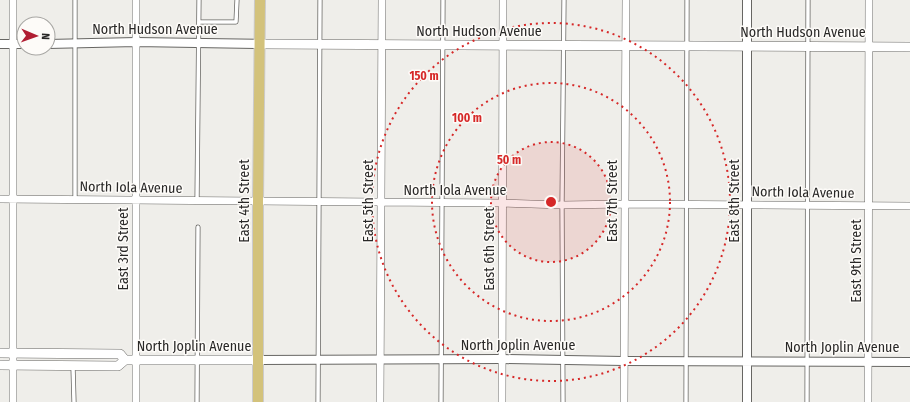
<svg xmlns="http://www.w3.org/2000/svg" width="910" height="402" viewBox="0 0 910 402" font-family="'Fira Sans Condensed',sans-serif">
	<style>
		.lines { fill: none; stroke-linecap: round; stroke-linejoin: round }
		.service-casing { stroke: #676663; stroke-width: 5 }
		.minor-casing { stroke: #676663; stroke-width: 8 }
		.tertiary-casing { stroke: #676663; stroke-width: 10 }
		.secondary-casing { stroke: #676663; stroke-width: 10 }
		.primary-casing { stroke: #cccbcb; stroke-width: 12 }
		.service { stroke: #fff; stroke-width: 3.5 }
		.minor { stroke: #fff; stroke-width: 7 }
		.tertiary { stroke: #fff; stroke-width: 8 }
		.secondary { stroke: #fff; stroke-width: 9 }
		.primary { stroke: #d3c27b; stroke-width: 10 }
		.ring { fill: none; stroke: #d62828; stroke-width: 2; stroke-dasharray: 2 4 }
		.labels { text-anchor: middle; stroke-width: 3; stroke-linejoin: round; paint-order: stroke }
		.street-label { font-size: 14px; fill: #292827; stroke: #fdfbf8 }
		.centre { fill: #d62828; stroke: #fdfbf8; stroke-width: 2 }
		.ring-label { font-size: 12px; text-anchor: middle; font-weight: bold; fill: #d62828; stroke: #fdfbf8; stroke-width: 3; stroke-linejoin: round; paint-order: stroke }
	</style>
	<rect width="100%" height="100%" fill="#efeeea"/>
	<g class="lines">
		<defs>
			<path id="service" d="M75,0V199
				M199,22H236L237,0
				M197,201L199,0
				M73,367L74,402
				M197,402L198,227
				M318,402L320,0
				M441,402L443,0
				M563,402L562,205L564,0
				M686,402L687,0
				M807,402L808,0"/>
			<path id="minor" d="M136,0V402
				M0,199L503,203L562,205L626,204L910,206
				M13,402V0
				M380,402L382,0
				M502,402L503,0
				M624,402L626,0
				M868,402L869,0"/>
			<path id="tertiary" d="M0,44H24
				M48,44L136,42L264,44
				M258,360L502,359L624,361L910,362
				M747,402V0"/>
			<path id="secondary" d="M264,44L910,47
				M0,353L120,354L125,360
				M125,360H258
				M0,365L118,366L125,360"/>
			<path id="primary" d="M258,402V202L260,0"/>
		</defs>
		<use href="#service" class="service-casing"/>
		<use href="#minor" class="minor-casing"/>
		<use href="#tertiary" class="tertiary-casing"/>
		<use href="#secondary" class="secondary-casing"/>
		<use href="#primary" class="primary-casing"/>
		<use href="#service" class="service"/>
		<use href="#minor" class="minor"/>
		<use href="#tertiary" class="tertiary"/>
		<use href="#secondary" class="secondary"/>
		<use href="#primary" class="primary"/>
	</g>
	<circle cx="551" cy="202" r="60" fill="#d62828" fill-opacity=".12"/>
	<g class="ring">
		<circle cx="551" cy="202" r="60"/>
		<circle cx="551" cy="202" r="119"/>
		<circle cx="551" cy="202" r="179"/>
	</g>
	<g class="labels">
		<g class="street-label">
			<text x="155" y="34">North Hudson Avenue</text>
			<text x="479" y="36">North Hudson Avenue</text>
			<text x="803" y="37">North Hudson Avenue</text>
			<text transform="translate(131 187) rotate(1)" y="5">North Iola Avenue</text>
			<text x="455" y="195">North Iola Avenue</text>
			<text transform="translate(803 192) rotate(1)" y="5">North Iola Avenue</text>
			<text transform="translate(244 201) rotate(-90)" y="5">East 4th Street</text>
			<text transform="translate(368 201) rotate(-90)" y="5">East 5th Street</text>
			<text transform="translate(612 201) rotate(-90)" y="5">East 7th Street</text>
			<text transform="translate(734 201) rotate(-90)" y="5">East 8th Street</text>
			<text transform="translate(123 249) rotate(-90)" y="5">East 3rd Street</text>
			<text transform="translate(489 249) rotate(-90)" y="5">East 6th Street</text>
			<text transform="translate(856 261) rotate(-90)" y="5">East 9th Street</text>
			<text x="518" y="350">North Joplin Avenue</text>
			<text x="194" y="351">North Joplin Avenue</text>
			<text x="842" y="352">North Joplin Avenue</text>
		</g>
	</g>
	<circle cx="551" cy="202" r="6" class="centre"/>
	<g class="ring-label">
		<text x="424" y="80">150 m</text>
		<text x="467" y="122">100 m</text>
		<text x="509" y="164">50 m</text>
	</g>
	<g transform="translate(36 36) rotate(92)"><circle r="19" fill="#fdfbf8" stroke="#a8a7a4"/>
	<path d="M0-3L7 15L0 10L-7 15Z" fill="#b01d32"/>
	<text y="-6" font-size="11" font-weight="bold" text-anchor="middle" fill="#292827">N</text>
	</g>
</svg>
